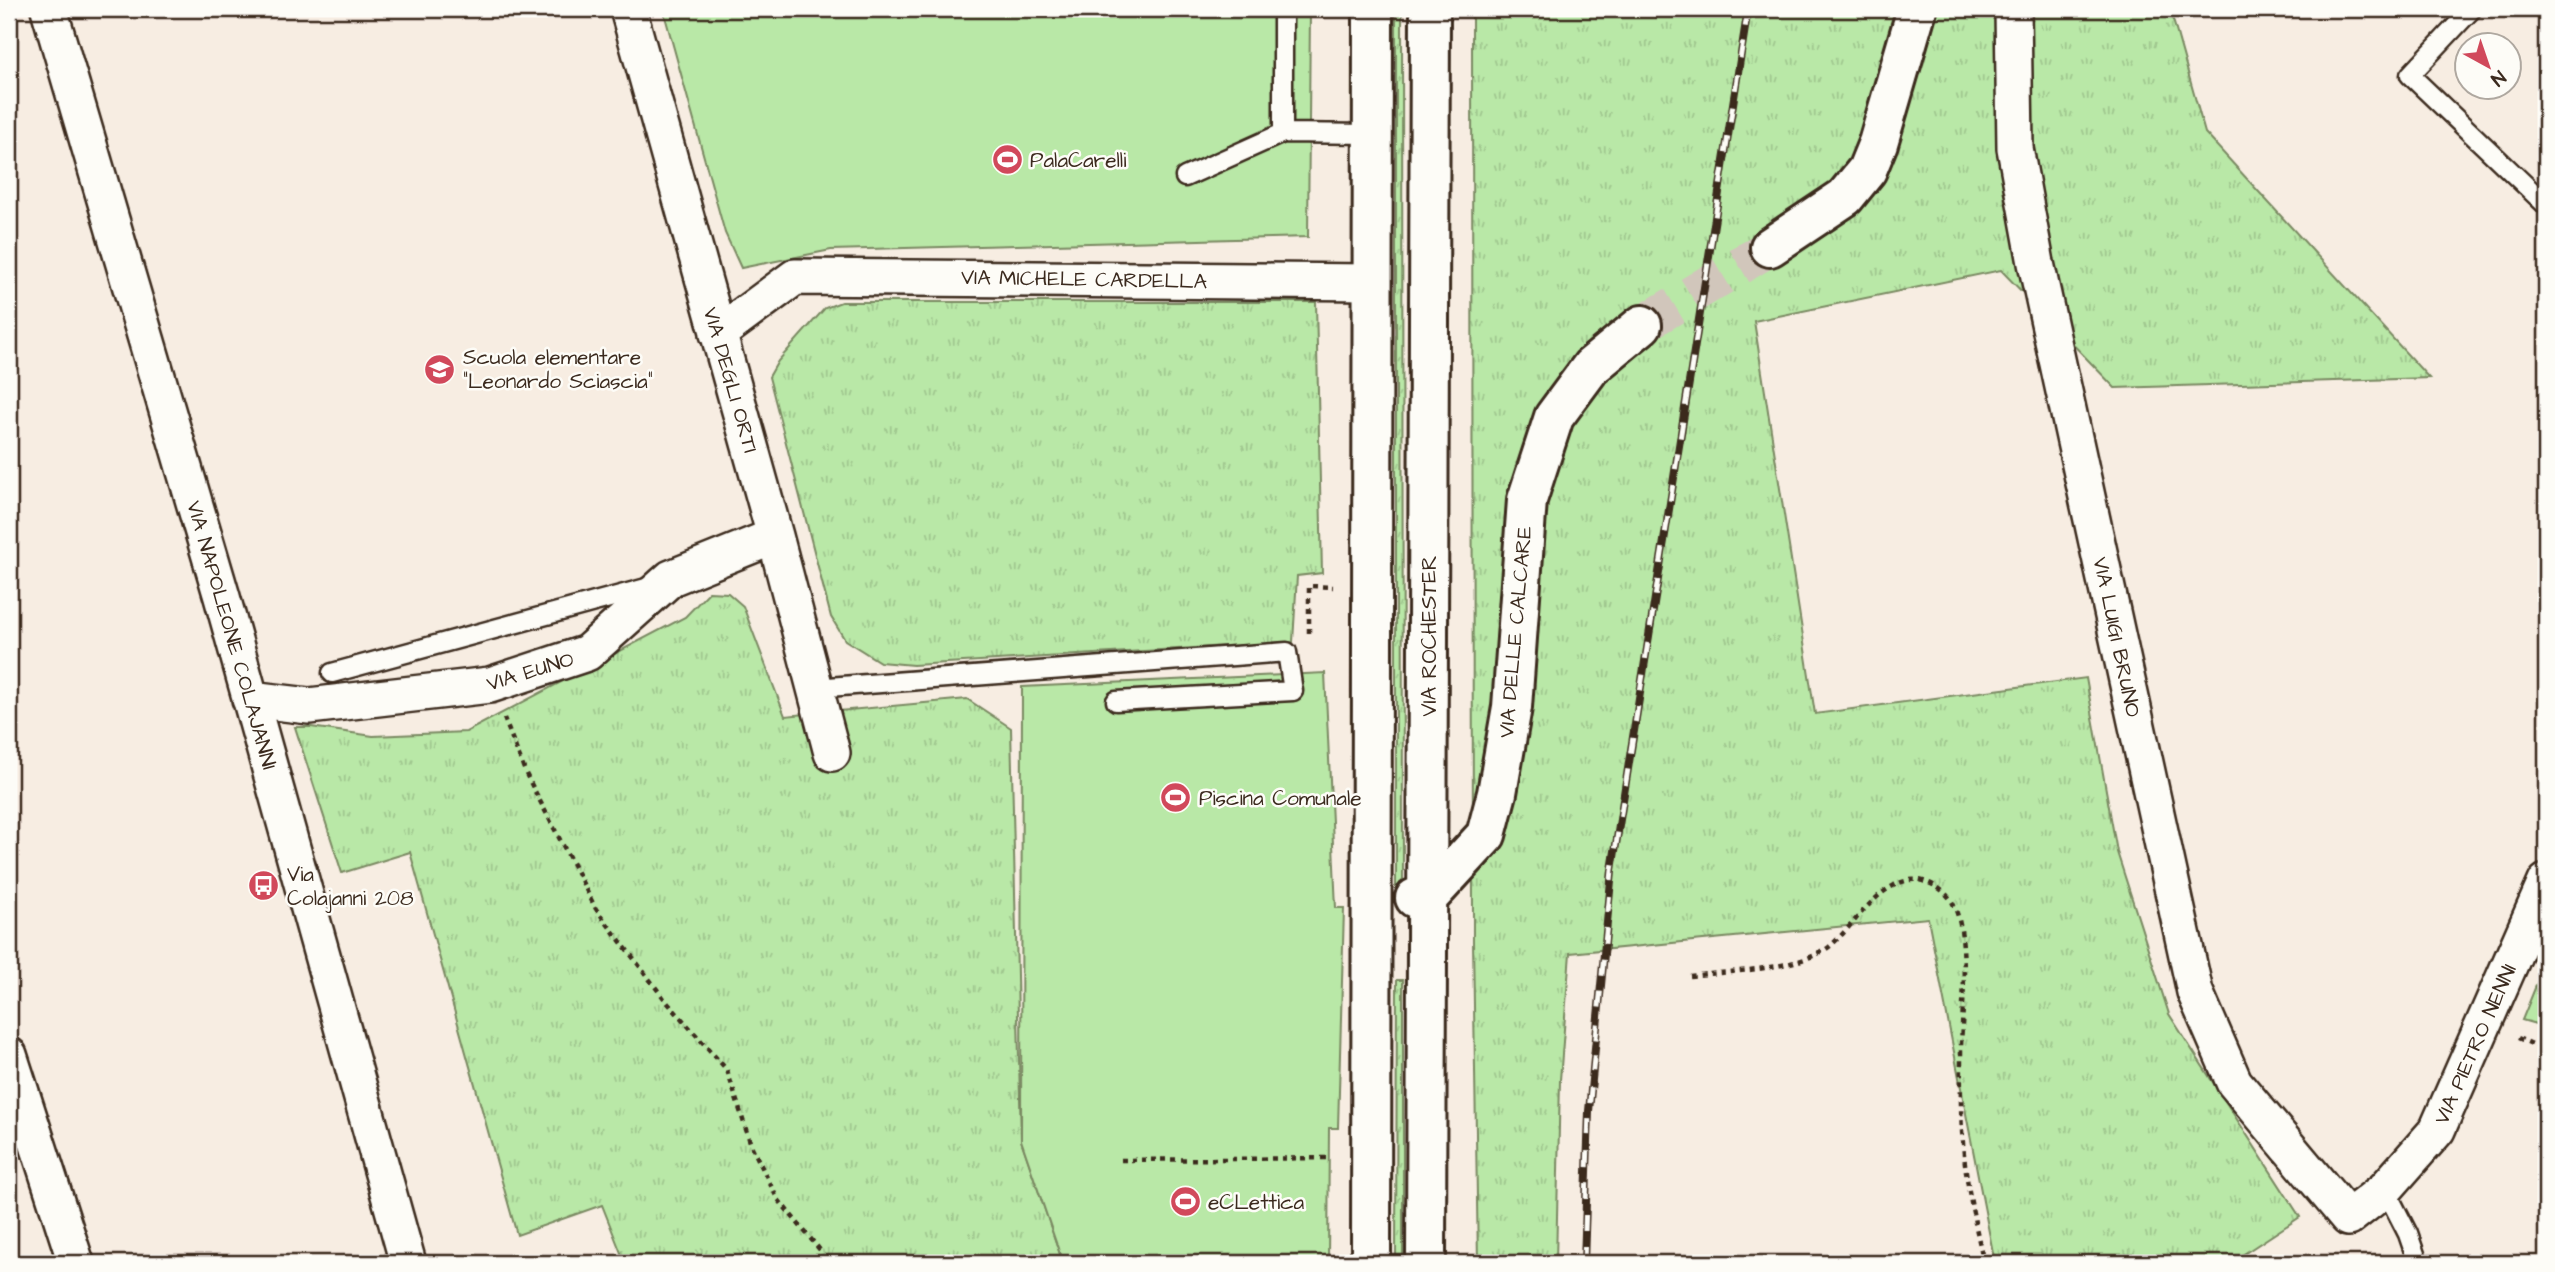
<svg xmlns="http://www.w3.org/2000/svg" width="2555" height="1272" viewBox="0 0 2555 1272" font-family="'Architects Daughter',sans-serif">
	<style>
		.grass { fill: url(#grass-tufts); stroke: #7a8962; stroke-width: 2 }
		.pitch { fill: #b9e8a7; stroke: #7a8962; stroke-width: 2 }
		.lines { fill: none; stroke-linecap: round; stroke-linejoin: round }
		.secondary-tunnel { stroke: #d1c6bb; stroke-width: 38; stroke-dasharray: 38 19; stroke-linecap: butt }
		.service-casing { stroke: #3b2a1e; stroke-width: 23 }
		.minor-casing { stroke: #3b2a1e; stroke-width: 40 }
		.secondary-casing { stroke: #3b2a1e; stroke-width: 44 }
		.path { stroke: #3b2a1e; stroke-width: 4.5; stroke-dasharray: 5 5; stroke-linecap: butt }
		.service { stroke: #fdfcf7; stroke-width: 18 }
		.minor { stroke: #fdfcf7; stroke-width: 35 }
		.secondary { stroke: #fdfcf7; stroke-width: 38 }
		.rail-casing { stroke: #3b2a1e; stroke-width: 8 }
		.rail { stroke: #fdfcf7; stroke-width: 5; stroke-dasharray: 16; stroke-linecap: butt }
		.labels { text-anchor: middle; stroke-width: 5; stroke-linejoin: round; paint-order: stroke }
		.poi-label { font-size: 21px; fill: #3b2a1e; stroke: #fdfcf7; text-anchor: start }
		.street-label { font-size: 21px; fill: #3b2a1e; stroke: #fdfcf7 }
	</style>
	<defs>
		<pattern id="grass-tufts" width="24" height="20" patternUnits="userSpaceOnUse" patternTransform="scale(1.75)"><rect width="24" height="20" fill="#b9e8a7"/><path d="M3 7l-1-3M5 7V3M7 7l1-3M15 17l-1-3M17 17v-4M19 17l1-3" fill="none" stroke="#a0c78f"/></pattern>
	</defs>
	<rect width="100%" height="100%" fill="#f7ede2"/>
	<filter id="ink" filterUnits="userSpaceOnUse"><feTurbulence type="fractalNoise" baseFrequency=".0143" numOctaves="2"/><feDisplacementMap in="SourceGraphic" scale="14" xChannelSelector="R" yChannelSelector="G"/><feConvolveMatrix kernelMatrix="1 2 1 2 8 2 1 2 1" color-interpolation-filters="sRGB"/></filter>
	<g filter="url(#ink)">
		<path class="grass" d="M1396,9H1402L1403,893H1396Z
			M1472,9H2170L2205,133L2429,378L2115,388L2001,270L1754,321L1815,714L2086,678L2117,852L2169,1014L2300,1217L2230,1263H1995L1928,918L1570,953L1560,1080L1556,1263H1478L1473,941Z
			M841,302H1316L1322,573L1297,576L1293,642L913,665L880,662L845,640L831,617L769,377L778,361L825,308Z
			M709,592L728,593L743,606L785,716L967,699L1011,728L1021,1140L1063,1263H625L602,1205L517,1235L410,852L342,873L295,727H311L373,736L466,732L685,617Z
			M2546,961V1027L2522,1020Z
			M1397,980H1403V1263H1396Z"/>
		<path class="pitch" d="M663,9H1310L1308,237L831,250L741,268L725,233Z
			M1325,673L1336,908H1344L1338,1128H1329L1328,1263H1063L1021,1140L1022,687Z"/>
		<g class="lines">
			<path class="secondary-tunnel" d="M1642,325L1770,247"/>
			<defs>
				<path id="service" d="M2472,9L2410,75L2546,205
					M1283,133L1373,134
					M1185,177L1283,133V9
					M332,673L650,587
					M815,688L1287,652L1293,691L1116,701
					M2385,1189L2408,1234L2418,1263"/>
				<path id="minor" d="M49,9L222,597L408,1263
					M628,9L775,536L832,753
					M2013,9L2015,148L2036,263L2195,992L2234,1082L2348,1218L2385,1189L2437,1130L2546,882
					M718,334L795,277L1373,282
					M250,699L309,706L490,685L587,653L671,578L775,536
					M9,1055L76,1263"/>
				<path id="secondary" d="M1770,247L1845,197L1867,170L1878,143L1917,9
					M1415,898H1428L1486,835L1497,793L1512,707L1527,500L1554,417L1591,367L1642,325
					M1371,1263L1373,9
					M1426,1263L1430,9"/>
			</defs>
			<use href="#service" class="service-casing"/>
			<use href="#minor" class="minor-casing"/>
			<use href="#secondary" class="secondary-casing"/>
			<path class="path" d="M1309,633V586L1333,587
				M504,718L526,774L596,909L666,1001L727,1070L751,1145L777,1198L820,1250L823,1263
				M1690,976C1728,971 1799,970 1829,947C1853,927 1873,890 1905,881C1921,876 1942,887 1951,900C1971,931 1962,1011 1961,1047C1961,1079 1960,1112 1963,1143C1966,1184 1975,1224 1984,1263
				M2518,1038L2546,1050
				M1121,1160L1331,1158"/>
			<use href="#service" class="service"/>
			<use href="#minor" class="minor"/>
			<use href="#secondary" class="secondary"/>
			<defs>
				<path id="rail" d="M1584,1263L1589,1111L1612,870L1748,9"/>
			</defs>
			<use href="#rail" class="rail-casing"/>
			<use href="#rail" class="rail"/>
		</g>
	</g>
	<defs>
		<symbol id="stadium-disc" viewBox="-11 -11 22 22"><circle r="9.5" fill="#d1495b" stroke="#fdfcf7"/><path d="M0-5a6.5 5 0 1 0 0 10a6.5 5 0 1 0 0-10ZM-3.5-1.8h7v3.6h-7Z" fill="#fff"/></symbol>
		<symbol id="school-disc" viewBox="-11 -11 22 22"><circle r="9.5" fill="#d1495b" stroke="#fdfcf7"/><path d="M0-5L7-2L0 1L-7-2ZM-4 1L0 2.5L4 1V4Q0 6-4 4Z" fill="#fff"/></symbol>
		<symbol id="bus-disc" viewBox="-11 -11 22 22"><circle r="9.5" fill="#d1495b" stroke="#fdfcf7"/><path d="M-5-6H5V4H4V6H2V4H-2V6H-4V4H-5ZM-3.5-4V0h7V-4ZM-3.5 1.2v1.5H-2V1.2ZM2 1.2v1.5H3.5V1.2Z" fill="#fff"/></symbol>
	</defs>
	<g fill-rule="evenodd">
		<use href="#stadium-disc" x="990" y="142" width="35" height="35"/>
		<use href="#school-disc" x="422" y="352" width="35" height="35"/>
		<use href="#stadium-disc" x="1158" y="780" width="35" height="35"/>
		<use href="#bus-disc" x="246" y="868" width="35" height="35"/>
		<use href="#stadium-disc" x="1168" y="1184" width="35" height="35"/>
	</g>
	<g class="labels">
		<g class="poi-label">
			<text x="1030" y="167">PalaCarelli</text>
			<text x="463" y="364">Scuola elementare<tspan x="463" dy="24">"Leonardo Sciascia"</tspan></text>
			<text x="1199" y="805">Piscina Comunale</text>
			<text x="287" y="881">Via<tspan x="287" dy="24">Colajanni 208</tspan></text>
			<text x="1208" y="1209">eCLettica</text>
		</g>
		<g class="street-label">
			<text transform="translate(1084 279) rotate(1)" y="7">VIA MICHELE CARDELLA</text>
			<text transform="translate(731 380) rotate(74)" y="7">VIA DEGLI ORTI</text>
			<text transform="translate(1515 632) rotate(-85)" y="7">VIA DELLE CALCARE</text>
			<text transform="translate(232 635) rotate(74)" y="7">VIA NAPOLEONE COLAJANNI</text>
			<text transform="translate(1429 636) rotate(-90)" y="7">VIA ROCHESTER</text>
			<text transform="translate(2117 637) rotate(78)" y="7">VIA LUIGI BRUNO</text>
			<text transform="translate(530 671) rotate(-17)" y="7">VIA EUNO</text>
			<text transform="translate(2475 1044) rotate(-66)" y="7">VIA PIETRO NENNI</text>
		</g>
	</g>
	<rect width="2555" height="1272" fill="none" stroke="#fdfcf7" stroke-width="35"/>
	<rect x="18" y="18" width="2520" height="1237" fill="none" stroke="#3b2a1e" stroke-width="2.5" filter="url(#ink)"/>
	<g transform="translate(2488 66) rotate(140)"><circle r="33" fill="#fdfcf7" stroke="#afa8a0" stroke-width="2"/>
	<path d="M0-5L12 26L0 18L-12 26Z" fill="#d1495b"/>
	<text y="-10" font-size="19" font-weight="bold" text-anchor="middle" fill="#3b2a1e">N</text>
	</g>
</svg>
